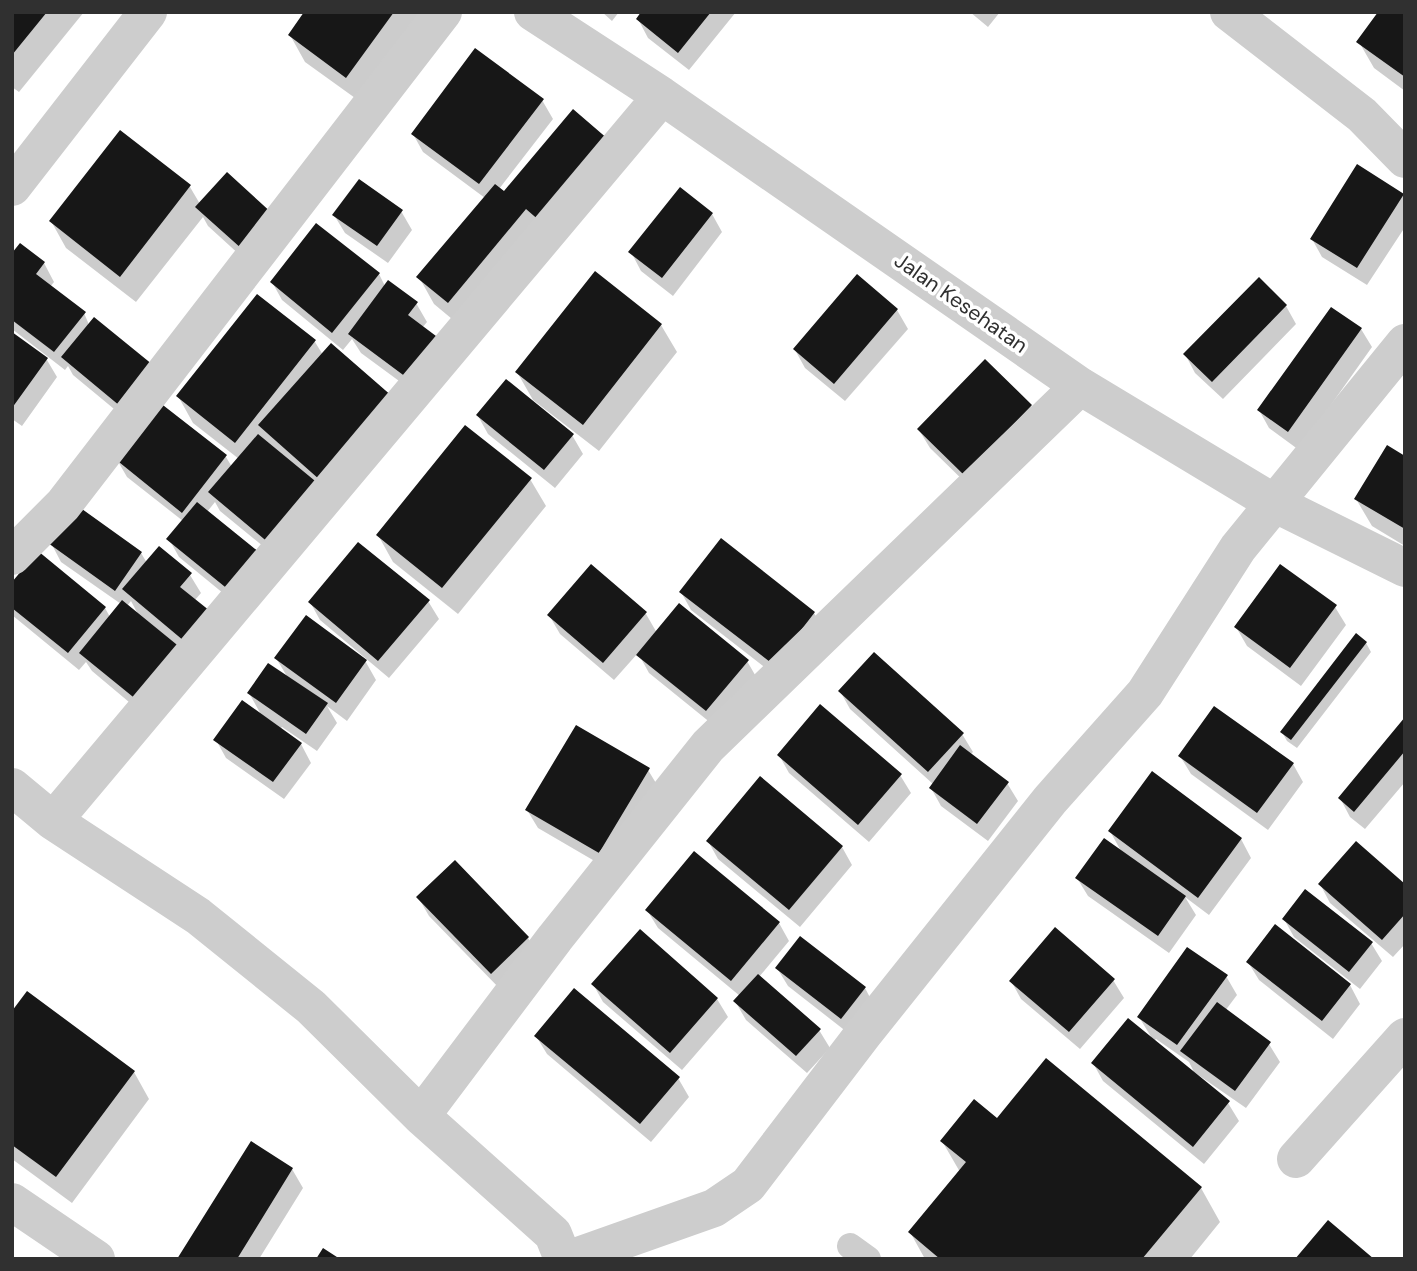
<svg xmlns="http://www.w3.org/2000/svg" width="1417" height="1271" viewBox="0 0 1417 1271" font-family="'DM Sans',sans-serif">
	<style>
		.shadow { fill: #0003; fill-rule: evenodd }
		.building { fill: #171717 }
		.lines { fill: none; stroke-linecap: round; stroke-linejoin: round }
		.service { stroke: #cdcdcd; stroke-width: 26 }
		.minor { stroke: #cdcdcd; stroke-width: 38 }
		.tertiary { stroke: #cdcdcd; stroke-width: 38 }
		.labels { text-anchor: middle; stroke-width: 7; stroke-linejoin: round; paint-order: stroke }
		.street-label { font-size: 21px; fill: #303030; stroke: #fff }
	</style>
	<rect width="100%" height="100%" fill="#fff"/>
	<path class="shadow" d="M12,12H84L19,92L12,87Z
		M306,12H423L362,103L305,62L290,35Z
		M602,12H619L612,21Z
		M644,12H736L689,70L648,38L638,19Z
		M970,12H1000L988,27Z
		M1405,12V91L1374,68L1359,42Z
		M542,100L553,119L499,189L504,194L608,141L464,329L434,304L419,277L485,198L423,152L413,134Z
		M120,133L190,187L200,204L227,175L253,267L208,226L203,217L136,302L66,248L51,221Z
		M1403,195L1405,227L1367,285L1322,257L1312,239Z
		M401,211L412,230L388,263L345,233L334,215Z
		M712,214L722,232L673,296L641,271L631,252Z
		M12,256L44,263L54,282L50,287L84,313L131,423L73,375L68,366L65,370L12,329Z
		M379,274L385,286L416,303L427,322L422,328L429,403L361,353L352,339L343,350L282,300L272,282Z
		M857,277L897,310L908,329L845,401L805,368L795,350Z
		M257,296L315,342L323,355L392,398L281,561L220,511L215,502L207,512L246,612L179,557L169,539L183,521L127,477L116,458L226,457L232,467L239,459L193,423L178,396Z
		M1286,306L1296,324L1223,399L1195,373L1185,354Z
		M661,325L677,352L599,451L533,400L517,372Z
		M1361,329L1372,347L1299,450L1269,428L1259,410Z
		M12,334L43,356L44,355L57,377L22,426L12,419Z
		M1031,406L1041,424L975,492L930,448L919,430Z
		M478,416L572,435L583,454L555,488L488,434Z
		M1405,458V546L1372,526L1356,499Z
		M530,479L546,506L458,614L393,562L378,535Z
		M722,541L814,613L825,632L785,683L691,610L681,592Z
		M51,543L141,553L147,563L190,575L201,593L195,600L154,723L92,671L86,662L79,670L12,615V585L105,608L110,617L121,604L61,562ZM131,601L139,616L127,606Z
		M428,601L439,619L389,678L320,620L310,602Z
		M1335,607L1346,625L1301,686L1247,646L1236,627Z
		M646,614L657,633L747,661L758,680L717,728L649,673L638,653L614,680L560,634L549,615Z
		M1366,643L1371,652L1297,748L1287,741L1282,732Z
		M363,657L376,680L347,721L327,706L337,723L317,751L282,727L280,729L301,744L311,763L284,799L226,758L216,740L263,718L249,693L288,678L276,658Z
		M840,691L962,734L973,752L970,755L1007,783L1018,801L988,841L941,806L931,788L933,784L850,709Z
		M1405,720V782L1365,829L1350,817L1340,798Z
		M779,755L900,775L911,793L869,842L789,773Z
		M1180,756L1293,764L1303,782L1268,830L1191,774Z
		M648,770L659,788L610,870L538,828L527,810Z
		M1110,831L1241,839L1251,858L1209,915L1185,897L1196,915L1169,953L1088,896L1077,878L1122,853Z
		M708,841L842,847L852,865L800,927L718,859Z
		M1320,884L1405,887V944L1393,957L1330,903Z
		M418,897L528,938L539,956L502,991L429,916Z
		M647,910L779,923L789,941L759,977L819,1030L830,1048L807,1073L746,1020L735,1001L740,996L658,928Z
		M1284,919L1371,943L1382,961L1360,989L1294,937Z
		M1248,962L1350,985L1360,1004L1333,1039L1259,980Z
		M777,968L865,988L875,1007L852,1036L788,986Z
		M1226,976L1237,995L1225,1011L1269,1044L1280,1062L1246,1108L1194,1072L1189,1062L1156,1039L1154,1041L1228,1103L1239,1121L1204,1164L1103,1081L1093,1063L1153,1040L1139,1017Z
		M1113,980L1124,998L1080,1049L1021,999L1011,981Z
		M593,984L717,999L728,1017L682,1070L603,1002Z
		M28,994L134,1072L149,1099L72,1203L12,1159V1014Z
		M536,1036L678,1078L689,1097L651,1142L547,1054Z
		M997,1121L1201,1188L1220,1222L1190,1259H925L910,1232L960,1172L942,1141Z
		M292,1169L303,1188L259,1259H179Z"/>
	<path class="building" d="M12,12H47L12,55Z
		M304,12H394L346,78L288,35Z
		M641,12H711L678,53L636,19Z
		M1378,12H1405V77L1356,42Z
		M475,48L544,99L479,184L411,134Z
		M573,109L609,140L541,222L526,209L448,303L416,277L495,184L504,191Z
		M120,130L191,185L120,277L49,221Z
		M1357,164L1404,194L1357,268L1310,239Z
		M227,172L274,215L242,249L195,207Z
		M359,179L403,210L377,246L332,215Z
		M680,187L713,213L662,278L628,252Z
		M316,223L380,273L332,333L270,282Z
		M20,243L45,262L36,274L86,312L54,352L12,320V253Z
		M595,271L662,324L583,425L515,372Z
		M857,274L898,309L834,384L793,349Z
		M1259,277L1287,305L1212,382L1183,354Z
		M388,280L418,302L408,315L448,345L418,386L348,334Z
		M257,294L316,340L235,443L176,396Z
		M1331,307L1362,328L1288,432L1257,410Z
		M94,317L153,365L120,406L61,357Z
		M12,332L48,358L12,408Z
		M331,343L393,397L320,480L258,425Z
		M985,359L1032,405L964,475L917,429Z
		M506,379L574,434L544,470L476,415Z
		M159,402L227,455L182,513L114,458Z
		M465,425L532,478L442,588L376,535Z
		M258,434L320,485L270,544L208,492Z
		M1387,445L1405,456V529L1354,499Z
		M197,502L265,557L235,595L166,539Z
		M75,504L142,552L115,591L48,543Z
		M721,538L815,612L774,665L679,592Z
		M358,542L430,600L378,661L308,602Z
		M159,546L192,573L180,587L215,615L190,646L122,589Z
		M38,551L106,607L68,653L12,608V582Z
		M591,564L647,612L603,663L547,615Z
		M1280,564L1337,605L1290,668L1234,627Z
		M122,600L187,653L143,705L79,653Z
		M679,603L749,660L706,711L636,655Z
		M306,615L367,660L336,703L274,658Z
		M1356,633L1367,642L1291,740L1280,732Z
		M874,652L964,733L928,772L838,691Z
		M268,663L328,703L306,734L247,693Z
		M242,700L302,743L273,782L213,740Z
		M820,704L902,774L858,825L777,755Z
		M1214,706L1294,763L1257,813L1178,756Z
		M1405,717V751L1354,812L1338,798Z
		M576,725L650,768L599,853L525,810Z
		M960,745L1009,782L977,824L929,788Z
		M1152,771L1242,838L1198,898L1108,831Z
		M760,776L843,846L789,910L706,841Z
		M1104,838L1186,896L1158,936L1075,878Z
		M1356,841L1405,884V914L1382,940L1318,884Z
		M694,851L780,922L731,981L645,910Z
		M455,860L529,937L491,974L416,897Z
		M1305,889L1373,942L1349,972L1282,919Z
		M1275,924L1351,984L1322,1021L1246,962Z
		M1055,927L1115,979L1069,1032L1009,981Z
		M640,929L718,998L670,1053L591,984Z
		M800,936L866,987L841,1019L775,968Z
		M1187,947L1228,975L1177,1045L1137,1017Z
		M758,974L821,1029L796,1056L733,1001Z
		M574,988L680,1077L640,1124L534,1036Z
		M27,991L135,1071L56,1177L12,1145V1011Z
		M1217,1002L1271,1042L1235,1091L1180,1051Z
		M1128,1018L1230,1101L1193,1147L1091,1063Z
		M1046,1058L1202,1187L1142,1259H940L908,1232L966,1162L940,1141L974,1099L997,1118Z
		M251,1141L293,1168L237,1259H177Z
		M1328,1220L1374,1259H1295Z
		M323,1248L340,1259H316Z"/>
	<g class="lines">
		<path class="service" d="M850,1246L868,1259"/>
		<path class="minor" d="M533,12L662,96L1080,386L1274,503L1405,568
			M1229,12L1362,115L1405,159
			M12,187L148,12
			M12,556L63,505L443,12
			M12,787L53,821L662,96
			M53,821L198,916L311,1007L421,1116L553,1234L563,1259
			M421,1116L555,938L708,746L1080,386
			M1296,1159L1405,1037
			M570,1259L714,1208L748,1185L864,1033L1050,800L1145,693L1238,548L1405,343"/>
		<path class="tertiary" d="M12,1202L96,1259"/>
	</g>
	<g class="labels">
		<g class="street-label">
			<text transform="translate(961 303) rotate(35)" y="7">Jalan Kesehatan</text>
		</g>
	</g>
	<rect width="1417" height="1271" fill="none" stroke="#303030" stroke-width="28"/>
</svg>
